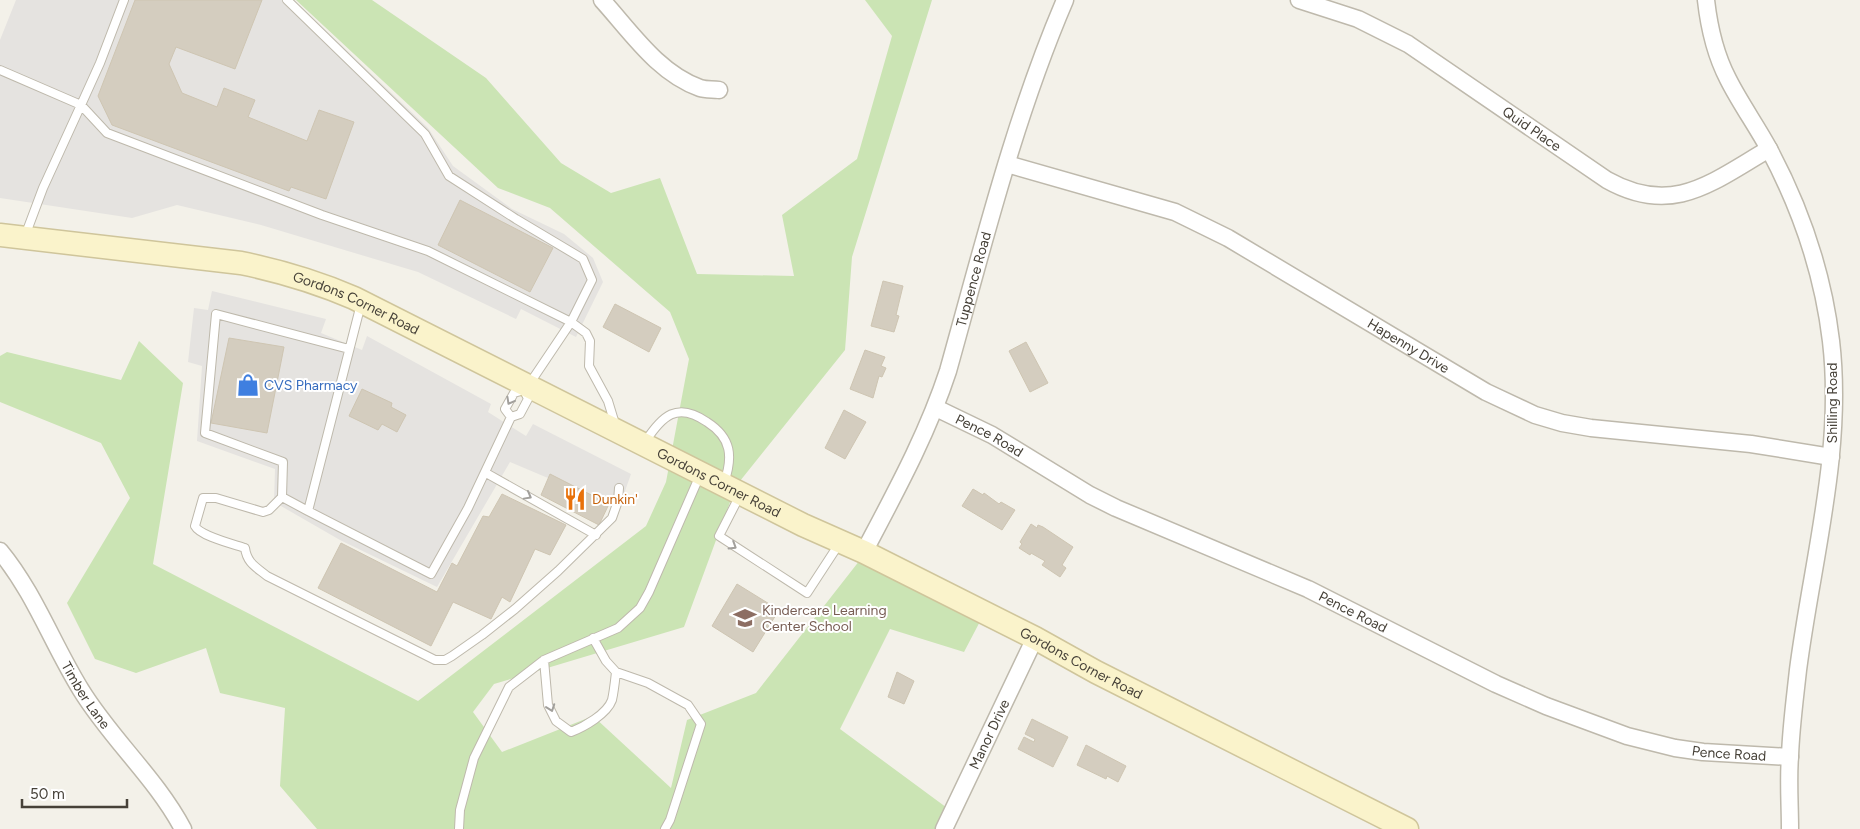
<svg xmlns="http://www.w3.org/2000/svg" width="1860" height="829" viewBox="0 0 1860 829" font-family="Figtree,sans-serif">
	<style>
		.green { fill: #cbe4b4 }
		.parking { fill: #e5e3e0 }
		.building { fill: #d4cdbf; stroke: #cec5b2 }
		.lines { fill: none; stroke-linecap: round; stroke-linejoin: round }
		.lane-casing { stroke: #beb9ac; stroke-width: 10 }
		.street-casing { stroke: #beb9ac; stroke-width: 19 }
		.secondary-casing { stroke: #cfc59b; stroke-width: 25 }
		.lane { stroke: #fff; stroke-width: 8 }
		.street { stroke: #fff; stroke-width: 16 }
		.secondary { stroke: #faf3cb; stroke-width: 22 }
		.oneway { stroke: #a2a09c }
		.labels { text-anchor: middle; stroke-width: 4; stroke-linejoin: round; paint-order: stroke }
		.street-label { font-size: 14px; fill: #464138; stroke: #fff }
		.shop-label { font-size: 14px; fill: #366cbe; stroke: #fff; text-anchor: start }
		.food-label { font-size: 14px; fill: #c56008; stroke: #fff; text-anchor: start }
		.education-label { font-size: 14px; fill: #785e54; stroke: #fff; text-anchor: start }
	</style>
	<rect width="100%" height="100%" fill="#f3f1e9"/>
	<path class="green" d="M296,0H372L486,78L561,163L611,193L660,178L697,274L794,276L782,215L857,159L892,36L865,0H932L852,257L845,350L736,486L684,627L494,684L473,712L502,752L593,716L671,788L687,720L756,693L867,551L986,610L964,652L890,629L840,729L958,816L952,829H317L280,786L285,708L220,693L206,648L136,673L95,659L67,603L130,498L101,443L0,402V356L7,352L121,380L139,341L183,383L153,564L418,701L646,526L666,482L689,359L670,312L550,208L498,188Z"/>
	<path class="parking" d="M16,0H294L428,128L453,166L512,209L564,234L593,258L603,282L576,337L521,309L516,319L418,272L261,225L177,205L132,218L0,198V40Z
		M212,291L326,319L321,333L362,350L367,336L491,404L488,412L526,436L533,424L631,474L619,508L510,462L437,587L340,540L274,502L275,469L197,441L202,366L188,362L194,308L208,310Z"/>
	<path class="building" d="M135,0H262L235,69L176,47L169,64L182,93L217,107L224,88L255,100L248,117L307,141L319,110L354,122L326,199L291,187L289,191L112,125L98,96Z
		M460,200L553,248L530,292L438,245Z
		M883,281L903,286L896,315L899,316L894,332L871,326Z
		M615,304L661,328L649,352L603,327Z
		M229,338L284,347L267,433L211,423Z
		M1026,342L1048,383L1030,392L1009,351Z
		M865,350L885,357L881,366L886,368L882,377L879,376L873,398L850,389Z
		M362,389L392,403L391,407L406,415L397,432L382,424L378,430L349,416Z
		M844,410L866,422L845,459L825,448Z
		M550,474L609,504L599,525L541,495Z
		M973,489L983,495L984,493L999,504L1001,502L1015,510L1002,530L962,506Z
		M502,494L566,525L550,555L535,549L510,602L502,597L491,619L453,602L431,646L318,588L341,543L437,592L452,563L457,566L483,516L489,517Z
		M1031,524L1037,528L1038,525L1043,527L1073,547L1062,565L1066,568L1060,577L1042,565L1045,561L1031,553L1030,555L1019,548L1022,544L1020,542Z
		M737,584L779,610L753,652L712,626Z
		M897,672L914,681L904,704L888,697Z
		M1032,719L1068,737L1053,767L1018,749L1024,737L1034,742L1035,739L1025,734Z
		M1086,745L1126,766L1118,782L1107,776L1106,779L1077,765Z"/>
	<g class="lines">
		<defs>
			<path id="lane" d="M287,0L425,134L449,176L516,219L583,259L592,280L571,322L528,386L524,390L514,393L505,409L511,417
				M0,70L81,105L100,63L124,0
				M25,236L43,188L81,105L107,133L322,215L428,251L571,322L586,333L590,341L589,366L608,401L615,424
				M361,304L308,511L431,574L468,508L511,417L520,414L528,399L524,390
				M645,442C662,416 677,401 707,422C732,438 733,457 724,483
				M486,473L596,535
				M740,495L719,536L807,593L839,544
				M282,497L269,510L263,512L216,498H203L195,526C200,536 233,544 245,548C247,563 256,567 267,576L435,660H445L452,656L482,635L515,609L558,571L612,518L618,501L619,488
				M308,511L282,497L283,462L205,433L216,314L349,349
				M593,638L606,661L616,672L648,683L688,705L701,724L670,820L665,829
				M544,660L548,705L556,721L571,732C584,727 607,714 612,700C614,691 615,681 616,672
				M459,829L460,810L474,758L509,687L544,660L618,628L640,608L649,592L700,475"/>
			<g id="street">
				<path d="M602,0C631,32 658,73 700,88C706,90 713,89 719,90"/>
				<path id="s1" d="M1299,0L1358,19L1408,44L1607,180C1673,217 1712,182 1769,149"/>
				<path d="M1706,0C1709,27 1715,54 1728,79C1740,103 1756,125 1769,149C1801,209 1823,274 1831,341C1844,451 1812,561 1798,670C1795,698 1791,727 1790,756C1788,780 1790,805 1790,829"/>
				<path id="s2" d="M1007,164L1175,212L1228,238L1486,392L1535,415L1562,423L1591,428L1751,444L1831,457"/>
				<path id="s3" d="M936,408L992,435L1090,495L1116,508L1308,589L1496,684L1546,706L1627,736L1675,748L1703,752L1790,757"/>
				<path id="s4" d="M0,551C34,592 53,645 81,690C111,739 156,778 183,829"/>
				<path id="s5" d="M864,552C895,493 927,435 948,371C983,246 1014,119 1065,0"/>
				<path id="s6" d="M944,829L1035,638"/>
			</g>
			<g id="secondary">
				<path id="s7" d="M0,235L241,263C280,271 317,282 354,298L803,525L864,552L1035,638L1096,672L1407,829"/>
			</g>
		</defs>
		<use href="#lane" class="lane-casing"/>
		<use href="#street" class="street-casing"/>
		<use href="#secondary" class="secondary-casing"/>
		<use href="#lane" class="lane"/>
		<use href="#street" class="street"/>
		<use href="#secondary" class="secondary"/>
	</g>
	<defs><path id="oneway-chevron" d="M-2-3.5L2.5 0L-2 3.5" fill="none" stroke-width="1.6" stroke-linecap="round" stroke-linejoin="round" transform="scale(1.25)"/></defs>
	<g class="oneway">
		<use href="#oneway-chevron" transform="translate(510 401) rotate(119)"/>
		<use href="#oneway-chevron" transform="translate(528 496) rotate(29)"/>
		<use href="#oneway-chevron" transform="translate(733 546) rotate(32)"/>
		<use href="#oneway-chevron" transform="translate(551 708) rotate(70)"/>
	</g>
	<defs>
		<symbol id="shop-bare" viewBox="-9 -9 18 18"><path d="M-5-2.5h2.3a2.7 3.5 0 0 1 5.4 0H5L5.5 6h-11ZM-1.5-2.5h3a1.5 2.3 0 0 0-3 0Z" fill="#3f7fe0" stroke="#fff" stroke-width="2.5" paint-order="stroke"/></symbol>
		<symbol id="restaurant-bare" viewBox="-9 -9 18 18"><path d="M-5-6h1v4h1v-4h1v4h1v-4h1v5L-1.5 .5V6h-2V.5L-5-1ZM5-6V6H3V1.5H1.5Q1.5-4 5-6Z" fill="#e8710a" stroke="#fff" stroke-width="2.5" paint-order="stroke"/></symbol>
		<symbol id="school-bare" viewBox="-9 -9 18 18"><path d="M0-5L7-2L0 1L-7-2ZM-4 1L0 2.5L4 1V4Q0 6-4 4Z" fill="#8d6e63" stroke="#fff" stroke-width="2.5" paint-order="stroke"/></symbol>
	</defs>
	<g fill-rule="evenodd">
		<use href="#shop-bare" x="232" y="369" width="32" height="32"/>
		<use href="#restaurant-bare" x="559" y="483" width="32" height="32"/>
		<use href="#school-bare" x="729" y="602" width="32" height="32"/>
	</g>
	<g class="labels">
		<g class="street-label">
			<text dy="5" stroke="none"><textPath href="#s1" startOffset="268">Quid Place</textPath></text>
			<text dy="5" stroke="none"><textPath href="#s5" startOffset="295">Tuppence Road</textPath></text>
			<text dy="5" stroke="none"><textPath href="#s7" startOffset="365">Gordons Corner Road</textPath></text>
			<text dy="5" stroke="none"><textPath href="#s2" startOffset="444">Hapenny Drive</textPath></text>
			<text transform="translate(1832 403) rotate(-90)" y="5">Shilling Road</text>
			<text dy="5" stroke="none"><textPath href="#s3" startOffset="60">Pence Road</textPath></text>
			<text dy="5" stroke="none"><textPath href="#s7" startOffset="770">Gordons Corner Road</textPath></text>
			<text dy="5" stroke="none"><textPath href="#s3" startOffset="465">Pence Road</textPath></text>
			<text dy="5" stroke="none"><textPath href="#s7" startOffset="1175">Gordons Corner Road</textPath></text>
			<text dy="5" stroke="none"><textPath href="#s4" startOffset="168">Timber Lane</textPath></text>
			<text dy="5" stroke="none"><textPath href="#s6" startOffset="105">Manor Drive</textPath></text>
			<text dy="5" stroke="none"><textPath href="#s3" startOffset="870">Pence Road</textPath></text>
		</g>
		<g class="shop-label">
			<text x="264" y="390">CVS Pharmacy</text>
		</g>
		<g class="food-label">
			<text x="592" y="504">Dunkin'</text>
		</g>
		<g class="education-label">
			<text x="762" y="615">Kindercare Learning<tspan x="762" dy="16">Center School</tspan></text>
		</g>
	</g>
	<path d="M22 799v8h105v-8" fill="none" stroke="#464138" stroke-width="2.5"/>
	<text x="30" y="799" font-size="15" fill="#464138" stroke="#ffffff" stroke-width="4" paint-order="stroke">50 m</text>
</svg>
